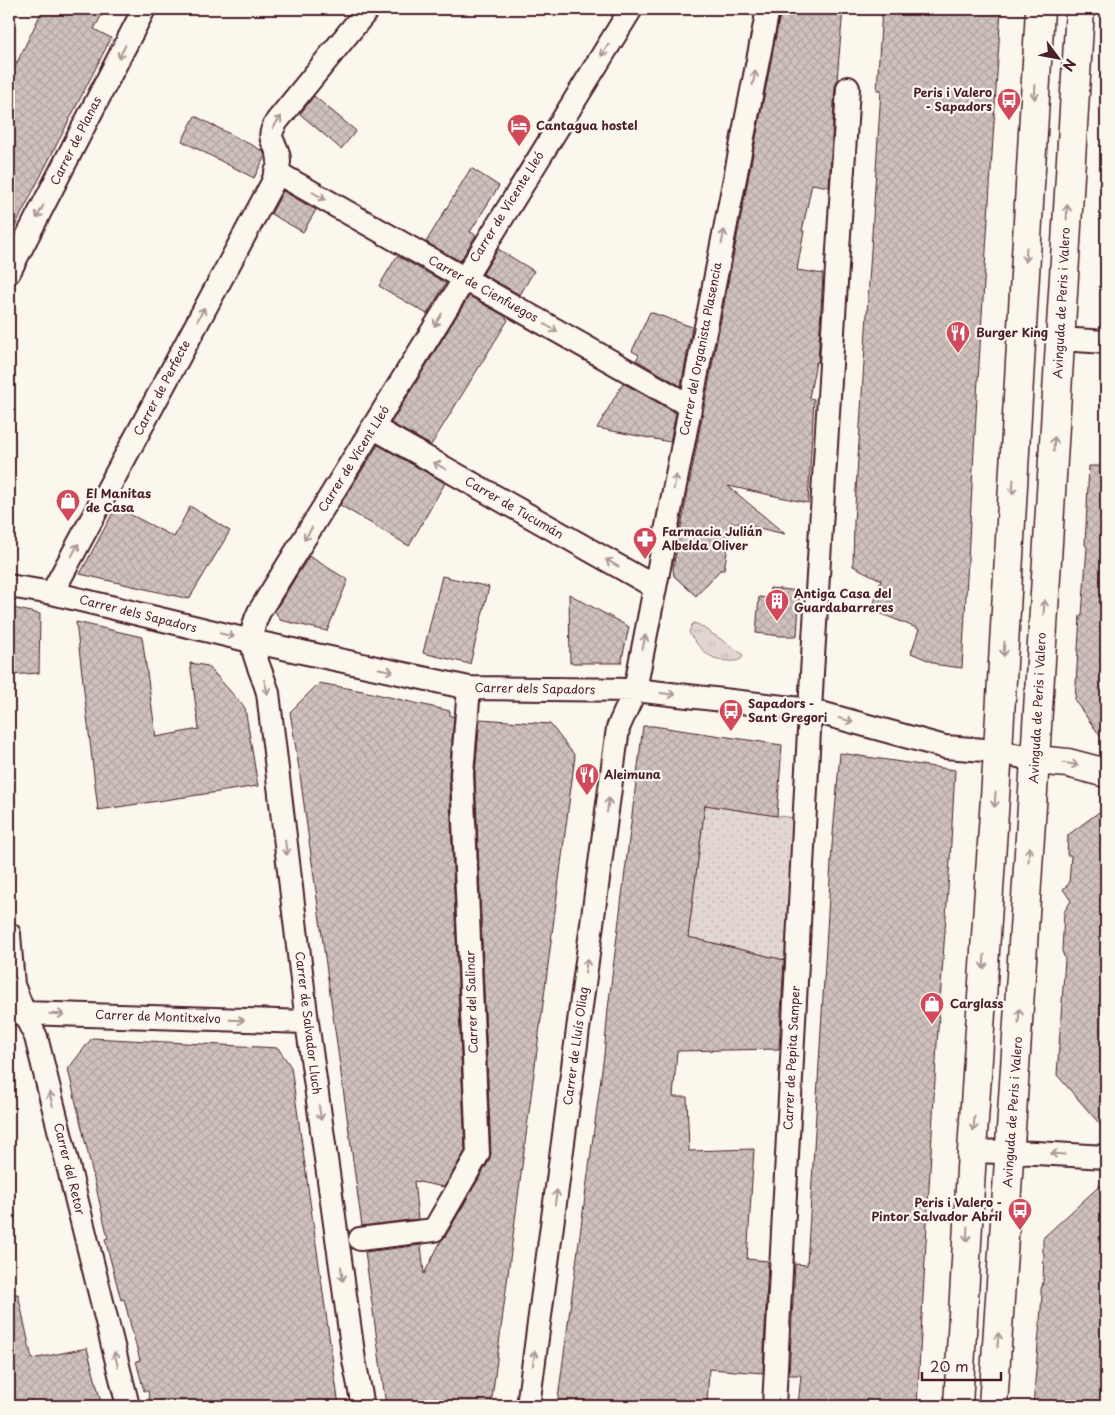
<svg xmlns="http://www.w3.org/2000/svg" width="1115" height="1415" viewBox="0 0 1115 1415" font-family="'Playpen Sans',sans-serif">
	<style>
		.grass { fill: url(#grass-tufts); stroke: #967b7e }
		.park { fill: url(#park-dots); stroke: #967b7e }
		.building { fill: url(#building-cross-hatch); stroke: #4a1f2b }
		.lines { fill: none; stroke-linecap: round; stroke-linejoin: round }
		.street-casing { stroke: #4a1f2b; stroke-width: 26 }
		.secondary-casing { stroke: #4a1f2b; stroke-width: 31 }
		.primary-casing { stroke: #4a1f2b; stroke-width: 31 }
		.street { stroke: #fbf7ec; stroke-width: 22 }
		.secondary { stroke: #fbf7ec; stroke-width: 28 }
		.primary { stroke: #fbf7ec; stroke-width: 28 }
		.oneway { stroke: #ab9695 }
		.labels { text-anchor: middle; stroke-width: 4.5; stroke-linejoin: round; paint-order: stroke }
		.poi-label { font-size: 12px; font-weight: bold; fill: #4a1f2b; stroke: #fbf7ec; text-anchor: start }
		.street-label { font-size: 12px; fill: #4a1f2b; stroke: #fbf7ec }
	</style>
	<defs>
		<pattern id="grass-tufts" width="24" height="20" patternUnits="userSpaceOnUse" patternTransform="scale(1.25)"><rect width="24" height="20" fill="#e2d7d0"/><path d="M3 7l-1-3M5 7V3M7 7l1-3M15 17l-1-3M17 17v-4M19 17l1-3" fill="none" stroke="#c3b8b3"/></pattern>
		<pattern id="park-dots" width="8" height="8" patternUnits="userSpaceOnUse" patternTransform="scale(1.25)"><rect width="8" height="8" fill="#e2d7d0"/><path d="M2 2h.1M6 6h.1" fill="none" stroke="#c3b8b3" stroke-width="1.8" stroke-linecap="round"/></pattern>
		<pattern id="building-cross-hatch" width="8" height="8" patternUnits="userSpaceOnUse" patternTransform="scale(1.25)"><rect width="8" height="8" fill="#cfc2bc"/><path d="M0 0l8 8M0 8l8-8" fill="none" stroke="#b3a6a2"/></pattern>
	</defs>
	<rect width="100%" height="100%" fill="#fbf7ec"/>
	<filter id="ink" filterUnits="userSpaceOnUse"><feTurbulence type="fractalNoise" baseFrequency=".02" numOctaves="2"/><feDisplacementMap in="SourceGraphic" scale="10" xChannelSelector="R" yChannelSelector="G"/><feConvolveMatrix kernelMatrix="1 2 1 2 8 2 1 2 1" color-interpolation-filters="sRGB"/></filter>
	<g filter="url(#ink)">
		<path class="grass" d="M694,623L699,625L740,652L743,655L742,658C737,662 733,661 727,661C707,659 700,648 689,633L691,626Z"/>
		<path class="park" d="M705,805L794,818L784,960L688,937Z"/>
		<path class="building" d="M43,9H105L94,29L111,38L9,238V79Z
			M781,9H843L837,80L835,87L829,187L812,184L802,231H804L797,270L823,274L818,362H816L809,398L814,399L808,503L728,486L785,534L732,522L724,570H720L696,596L674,576L673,568Z
			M882,9H1001L977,396L962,668L939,665L911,653L919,629L872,610L881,580L853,566L854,522L881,90H877Z
			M314,96L356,131L341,149L300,114Z
			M195,116L263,151L265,156L254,178L182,141Z
			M471,168L499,186L470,232L476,235L460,261L426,242Z
			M283,191L316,210L303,232L271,214Z
			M498,249L534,271L520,295L483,274Z
			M397,256L446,283L427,314L379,286Z
			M469,296L506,317V318L508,320L431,445L391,423Z
			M650,312L692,327L681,386L636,360L639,355L632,351Z
			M623,383L676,413L670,442L597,428Z
			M378,445L445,483L409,546L340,505Z
			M1089,466H1106V744L1075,701L1080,615H1082L1087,547L1085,545Z
			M190,506L230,531L189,599L80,574L116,507L174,537Z
			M309,556L348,580L327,631L280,620L275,611Z
			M442,576L489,587L470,664L423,653Z
			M770,588L800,591L797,636H781L756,633L759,597L769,598Z
			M569,594L629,627L621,663H570Z
			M9,607L40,614L39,673L9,675Z
			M76,622L142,637L156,737L199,729L190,663L208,666L245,708L258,786L98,810Z
			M319,683L363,691L450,711V716H454L449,775L465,1151L444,1187L414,1181L418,1219L362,1226L299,768L290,712Z
			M480,719L550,724L575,756L491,1406H386L365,1252L421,1245L424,1274L441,1241L445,1237L489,1161L491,1154L475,774Z
			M643,726H653L782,745L777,816L705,805L688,937L784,960L779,1049L677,1051L673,1097H687L689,1151L754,1149L747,1259L768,1261L763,1373L709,1369L707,1406H557L604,1055L608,1009Z
			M840,753L955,770L950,860L937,1043L917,1406H798L801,1375H789L795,1264L807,1265L832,846Z
			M1106,807V1131L1057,1075L1065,959L1062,951L1064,912L1071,901L1063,889L1069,884L1071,855H1067L1068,835Z
			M92,1038L278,1048L291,1067L339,1406H151L148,1391H144L136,1361L140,1360L132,1330L124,1299L121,1300L105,1239L108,1238L68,1069Z
			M1106,1180V1406H1033L1042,1296L1041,1294V1289L1043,1283L1044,1254L1043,1252V1238Z
			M18,1294L32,1359L87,1348L102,1406H9V1295Z"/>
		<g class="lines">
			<defs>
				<path id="street" d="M276,172L690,406
					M9,272L144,9
					M1060,339L1106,342
					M374,428L655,587
					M9,586L52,593L251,641L469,688L635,690L810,710L945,747L998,751L1035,760
					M52,593L272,184C274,177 279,169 279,161C279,141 263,143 277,121L368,9
					M9,934L13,985L24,1013L36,1037L128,1406
					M12,1012L24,1013L307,1022
					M972,1151L1036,1153L1106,1157
					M360,1239L434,1230L478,1154L462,774L469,688
					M363,1406L354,1360L307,1022L268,693C259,661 243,645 259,612C384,411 506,209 631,9
					M528,1406L618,728L635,690L768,9
					M774,1406L812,673L848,88"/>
				<path id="secondary" d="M1035,760L1068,763L1106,773"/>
				<path id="primary" d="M958,1406L972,1151L998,751L1040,9
					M993,1406L1035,760L1080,9"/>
			</defs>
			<use href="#street" class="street-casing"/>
			<use href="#secondary" class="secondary-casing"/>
			<use href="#primary" class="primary-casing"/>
			<use href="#street" class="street"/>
			<use href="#secondary" class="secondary"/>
			<use href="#primary" class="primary"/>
		</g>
		<defs><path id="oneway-shaft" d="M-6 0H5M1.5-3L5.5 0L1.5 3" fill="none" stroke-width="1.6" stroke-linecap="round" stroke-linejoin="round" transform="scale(1.25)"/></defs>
		<g class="oneway">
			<use href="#oneway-shaft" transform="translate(605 50) rotate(122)"/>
			<use href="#oneway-shaft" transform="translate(122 52) rotate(117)"/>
			<use href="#oneway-shaft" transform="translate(754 78) rotate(-79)"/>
			<use href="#oneway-shaft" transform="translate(1035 92) rotate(93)"/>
			<use href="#oneway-shaft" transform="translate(277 122) rotate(-55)"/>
			<use href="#oneway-shaft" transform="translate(319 196) rotate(30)"/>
			<use href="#oneway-shaft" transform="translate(40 212) rotate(117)"/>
			<use href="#oneway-shaft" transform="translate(1067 212) rotate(-87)"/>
			<use href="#oneway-shaft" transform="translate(723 237) rotate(-79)"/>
			<use href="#oneway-shaft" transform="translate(1026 255) rotate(93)"/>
			<use href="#oneway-shaft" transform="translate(201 314) rotate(-62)"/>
			<use href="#oneway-shaft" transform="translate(438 320) rotate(121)"/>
			<use href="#oneway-shaft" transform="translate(551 328) rotate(30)"/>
			<use href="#oneway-shaft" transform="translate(1054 444) rotate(-87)"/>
			<use href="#oneway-shaft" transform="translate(440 466) rotate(-150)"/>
			<use href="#oneway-shaft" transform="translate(675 482) rotate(-79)"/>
			<use href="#oneway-shaft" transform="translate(1013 487) rotate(93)"/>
			<use href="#oneway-shaft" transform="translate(308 534) rotate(122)"/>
			<use href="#oneway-shaft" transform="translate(75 550) rotate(-62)"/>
			<use href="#oneway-shaft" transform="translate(612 563) rotate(-151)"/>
			<use href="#oneway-shaft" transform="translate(1044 607) rotate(-87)"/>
			<use href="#oneway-shaft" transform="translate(227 635) rotate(13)"/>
			<use href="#oneway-shaft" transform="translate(644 642) rotate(-79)"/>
			<use href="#oneway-shaft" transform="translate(1004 649) rotate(93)"/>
			<use href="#oneway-shaft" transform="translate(386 670) rotate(12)"/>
			<use href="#oneway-shaft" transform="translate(266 687) rotate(76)"/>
			<use href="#oneway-shaft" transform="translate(668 694) rotate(7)"/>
			<use href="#oneway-shaft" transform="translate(846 720) rotate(15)"/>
			<use href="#oneway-shaft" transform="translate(1071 764) rotate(9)"/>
			<use href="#oneway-shaft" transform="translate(995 800) rotate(94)"/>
			<use href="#oneway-shaft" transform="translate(608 805) rotate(-82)"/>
			<use href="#oneway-shaft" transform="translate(286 848) rotate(83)"/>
			<use href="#oneway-shaft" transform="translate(1029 854) rotate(-86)"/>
			<use href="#oneway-shaft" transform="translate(984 962) rotate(94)"/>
			<use href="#oneway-shaft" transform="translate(586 966) rotate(-82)"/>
			<use href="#oneway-shaft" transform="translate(57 1014) rotate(2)"/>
			<use href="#oneway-shaft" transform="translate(1019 1016) rotate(-86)"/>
			<use href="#oneway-shaft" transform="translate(237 1020) rotate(2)"/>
			<use href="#oneway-shaft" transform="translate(51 1099) rotate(-104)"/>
			<use href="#oneway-shaft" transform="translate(320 1113) rotate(82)"/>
			<use href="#oneway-shaft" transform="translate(974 1124) rotate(94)"/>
			<use href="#oneway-shaft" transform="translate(1058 1154) rotate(-176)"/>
			<use href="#oneway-shaft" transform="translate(556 1197) rotate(-82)"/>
			<use href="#oneway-shaft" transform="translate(967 1234) rotate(93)"/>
			<use href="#oneway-shaft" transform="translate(342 1274) rotate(82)"/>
			<use href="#oneway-shaft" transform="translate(998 1340) rotate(-86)"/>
			<use href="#oneway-shaft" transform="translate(534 1358) rotate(-82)"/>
			<use href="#oneway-shaft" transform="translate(116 1359) rotate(-104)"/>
		</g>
	</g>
	<defs>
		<symbol id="bus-pin" viewBox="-11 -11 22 30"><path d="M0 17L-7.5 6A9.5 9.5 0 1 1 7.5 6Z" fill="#d1495b" stroke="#fbf7ec"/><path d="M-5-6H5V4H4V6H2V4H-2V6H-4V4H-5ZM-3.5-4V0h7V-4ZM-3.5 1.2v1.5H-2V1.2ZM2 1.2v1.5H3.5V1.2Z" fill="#fff"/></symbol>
		<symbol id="hotel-pin" viewBox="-11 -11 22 30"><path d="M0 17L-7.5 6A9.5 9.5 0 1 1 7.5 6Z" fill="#d1495b" stroke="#fbf7ec"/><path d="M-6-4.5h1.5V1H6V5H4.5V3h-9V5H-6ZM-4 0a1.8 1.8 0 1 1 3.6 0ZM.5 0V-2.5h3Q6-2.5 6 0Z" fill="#fff"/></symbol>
		<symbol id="restaurant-pin" viewBox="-11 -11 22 30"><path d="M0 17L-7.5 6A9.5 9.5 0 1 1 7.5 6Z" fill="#d1495b" stroke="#fbf7ec"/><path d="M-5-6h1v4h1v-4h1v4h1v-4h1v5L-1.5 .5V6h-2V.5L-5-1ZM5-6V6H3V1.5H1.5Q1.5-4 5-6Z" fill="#fff"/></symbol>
		<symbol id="shop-pin" viewBox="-11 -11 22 30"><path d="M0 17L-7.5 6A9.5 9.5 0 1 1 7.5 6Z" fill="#d1495b" stroke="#fbf7ec"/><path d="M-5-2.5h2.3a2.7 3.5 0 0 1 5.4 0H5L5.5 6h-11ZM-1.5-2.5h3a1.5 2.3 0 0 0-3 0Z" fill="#fff"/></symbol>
		<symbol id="pharmacy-pin" viewBox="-11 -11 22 30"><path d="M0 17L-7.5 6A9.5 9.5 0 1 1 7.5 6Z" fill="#d1495b" stroke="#fbf7ec"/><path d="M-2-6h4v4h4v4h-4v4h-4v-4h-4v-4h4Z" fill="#fff"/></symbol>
		<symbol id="building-pin" viewBox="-11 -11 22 30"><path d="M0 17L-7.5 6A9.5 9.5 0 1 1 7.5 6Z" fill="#d1495b" stroke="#fbf7ec"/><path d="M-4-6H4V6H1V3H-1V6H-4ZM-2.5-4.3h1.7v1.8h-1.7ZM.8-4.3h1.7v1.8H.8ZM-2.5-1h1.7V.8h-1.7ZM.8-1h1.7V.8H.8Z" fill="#fff"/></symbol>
	</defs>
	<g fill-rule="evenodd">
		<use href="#bus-pin" x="995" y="86" width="28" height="38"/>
		<use href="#hotel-pin" x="505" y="112" width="28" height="38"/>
		<use href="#restaurant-pin" x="944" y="319" width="28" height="38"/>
		<use href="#shop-pin" x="54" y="487" width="28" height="38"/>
		<use href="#pharmacy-pin" x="631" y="525" width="28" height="38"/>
		<use href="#building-pin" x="763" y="587" width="28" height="38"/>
		<use href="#bus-pin" x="717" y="697" width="28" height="38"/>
		<use href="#restaurant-pin" x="573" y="761" width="28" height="38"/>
		<use href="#shop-pin" x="918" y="990" width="28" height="38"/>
		<use href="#bus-pin" x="1006" y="1196" width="28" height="38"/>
	</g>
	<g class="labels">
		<g class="poi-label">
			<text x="992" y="97" text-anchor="end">Peris i Valero<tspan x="992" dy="14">- Sapadors</tspan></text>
			<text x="536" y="130">Cantagua hostel</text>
			<text x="976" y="337">Burger King</text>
			<text x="86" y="498">El Manitas<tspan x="86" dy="14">de Casa</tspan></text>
			<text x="662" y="536">Farmacia Julián<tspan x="662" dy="14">Albelda Oliver</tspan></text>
			<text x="794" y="598">Antiga Casa del<tspan x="794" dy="14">Guardabarreres</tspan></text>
			<text x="748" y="708">Sapadors -<tspan x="748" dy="14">Sant Gregori</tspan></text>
			<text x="604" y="779">Aleimuna</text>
			<text x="950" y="1008">Carglass</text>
			<text x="1002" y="1207" text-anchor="end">Peris i Valero -<tspan x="1002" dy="14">Pintor Salvador Abril</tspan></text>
		</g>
		<g class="street-label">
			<text transform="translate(76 141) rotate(-63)" y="4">Carrer de Planas</text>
			<text transform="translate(507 207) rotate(-58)" y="4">Carrer de Vicente Lleó</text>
			<text transform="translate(483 289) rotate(29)" y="4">Carrer de Cienfuegos</text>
			<text transform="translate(1062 303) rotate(-87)" y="4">Avinguda de Peris i Valero</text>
			<text transform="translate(701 349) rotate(-79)" y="4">Carrer del Organista Plasencia</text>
			<text transform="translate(162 388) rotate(-62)" y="4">Carrer de Perfecte</text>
			<text transform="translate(354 459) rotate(-58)" y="4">Carrer de Vicent Lleó</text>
			<text transform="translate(514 508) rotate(30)" y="4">Carrer de Tucumán</text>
			<text transform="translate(138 614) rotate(14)" y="4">Carrer dels Sapadors</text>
			<text transform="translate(535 689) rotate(1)" y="4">Carrer dels Sapadors</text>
			<text transform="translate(1038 708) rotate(-87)" y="4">Avinguda de Peris i Valero</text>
			<text transform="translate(472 1002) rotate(-92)" y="4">Carrer del Salinar</text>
			<text transform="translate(158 1017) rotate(2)" y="4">Carrer de Montitxelvo</text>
			<text transform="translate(308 1023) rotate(83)" y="4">Carrer de Salvador Lluch</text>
			<text transform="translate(576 1046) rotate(-82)" y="4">Carrer de Lluís Oliag</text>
			<text transform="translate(792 1058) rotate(-87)" y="4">Carrer de Pepita Samper</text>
			<text transform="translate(1013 1112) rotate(-86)" y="4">Avinguda de Peris i Valero</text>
			<text transform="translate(69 1169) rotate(76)" y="4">Carrer del Retor</text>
		</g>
	</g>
	<rect width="1115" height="1415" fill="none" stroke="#fbf7ec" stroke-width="30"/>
	<rect x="15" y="15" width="1085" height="1385" fill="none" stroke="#4a1f2b" stroke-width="2" filter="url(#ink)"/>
	<g transform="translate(1058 58) rotate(122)" stroke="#fbf7ec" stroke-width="4" paint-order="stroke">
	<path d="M0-4L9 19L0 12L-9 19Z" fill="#4a1f2b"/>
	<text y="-8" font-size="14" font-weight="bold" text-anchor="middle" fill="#4a1f2b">N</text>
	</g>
	<path d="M922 1372v8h79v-8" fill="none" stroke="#4a1f2b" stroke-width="2.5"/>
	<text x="930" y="1372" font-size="15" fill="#4a1f2b" stroke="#fbf7ec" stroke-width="4" paint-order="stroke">20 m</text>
</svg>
